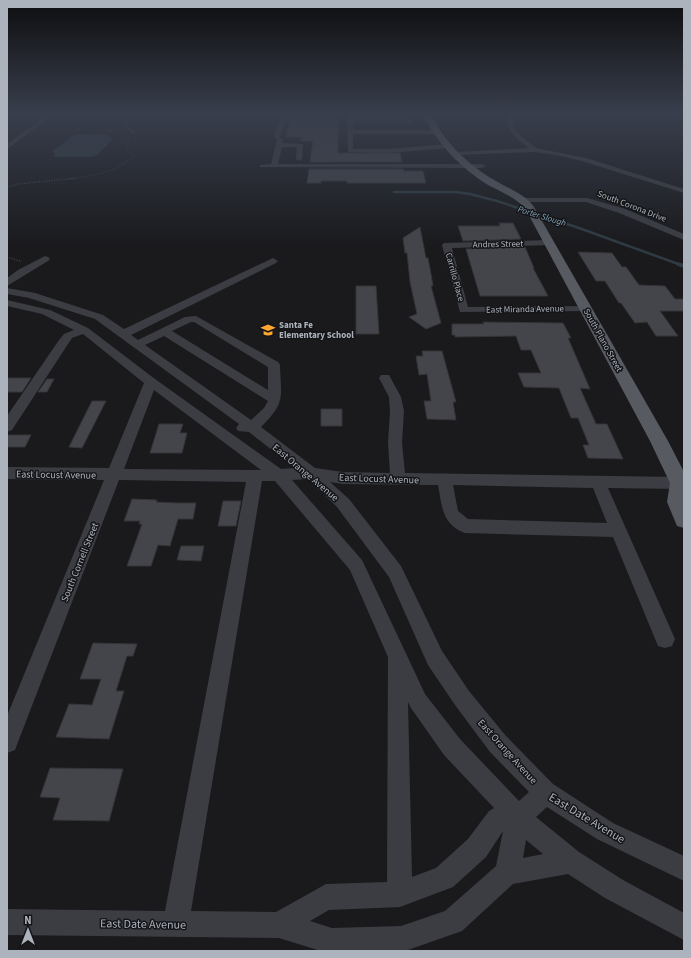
<svg xmlns="http://www.w3.org/2000/svg" width="691" height="958" viewBox="0 0 691 958" font-family="'Source Sans 3',sans-serif">
	<style>
		.water { fill: #2f3b42 }
		.lines { fill: none; stroke-linecap: round; stroke-linejoin: round }
		.stream-far2 { stroke: #2f3b42; stroke-width: 2 }
		.stream-far1 { stroke: #2f3b42; stroke-width: 2.5 }
		.stream { stroke: #2f3b42; stroke-width: 3.5 }
		.building { fill: #44454a; stroke: #343439 }
		.path-far1 { stroke: #414449; stroke-width: 1; stroke-dasharray: 1 1.5; stroke-linecap: butt }
		.path { stroke: #414449; stroke-width: 1.5; stroke-dasharray: 1 1.5; stroke-linecap: butt }
		.minor { fill: #3b3d42; fill-rule: evenodd }
		.major { fill: #575a61; fill-rule: evenodd }
		.labels { text-anchor: middle; stroke-width: 3; stroke-linejoin: round; paint-order: stroke }
		.far-street-label { font-size: 9px; fill: #acb3bd; stroke: #151518 }
		.far-water-label { font-size: 9px; font-style: italic; fill: #81a4ba; stroke: #151518 }
		.far-poi-label { font-size: 9px; font-weight: bold; fill: #acb3bd; stroke: #151518; text-anchor: start }
		.street-label { font-size: 10px; fill: #acb3bd; stroke: #151518 }
		.near-street-label { font-size: 12px; fill: #acb3bd; stroke: #151518 }
	</style>
	<rect width="100%" height="100%" fill="#1a1a1d"/>
	<path class="water" d="M80,134H105L113,139L97,155L92,157H54L55,153L52,152L72,136Z"/>
	<g class="lines">
		<path class="stream-far2" d="M121,112L123,113L121,118C126,123 128,129 134,133"/>
		<path class="stream-far1" d="M394,192H456L470,194L497,201L579,228L681,265"/>
		<path class="stream" d="M678,264L684,266"/>
	</g>
	<path class="building" d="M303,112H338V153H400L402,162H310L313,141H301L302,137H286L290,119H298L299,113Z
		M309,169H403L404,171H423L426,183H347V181H321V183H307Z
		M499,223H513L521,239L463,241L458,226H500Z
		M420,227L426,258H428L431,274L433,286H431L441,323L426,329L409,317L417,314L410,282L407,253H405L403,238Z
		M525,247L534,268H533L548,296H480L466,249Z
		M578,252L612,253L622,267H626L639,285L665,286L675,299H684V311H660L678,336H656L647,322L635,323L621,303H619L605,281H596Z
		M356,286H376L379,334H356Z
		M483,322L563,323L571,338H568L590,389L580,388L596,424H607L623,459L588,458L583,445H589L578,418H571L559,388L524,387L518,373H541L531,350H521L516,336L455,337V335H452V324H484Z
		M422,351H442L456,402H453L456,420L427,419L424,401H431L427,374L419,375L416,356H423Z
		M7,378H31L22,392H7Z
		M47,379H54L47,392H38Z
		M92,401H106L82,448L69,447Z
		M321,409H342V426H321Z
		M159,424H183L180,433H187L182,453H150Z
		M7,435H31L25,447H7Z
		M132,499L157,500L156,502L177,503H196L193,519H178L170,546L158,545L151,566H127L142,524H139L140,521H124Z
		M223,501H241L236,526H218Z
		M181,546H204L201,561L177,560Z
		M93,643L137,644L133,656H127L116,691H124L109,739L56,737L69,704L92,705L101,679H80Z
		M50,768L123,769L109,821L53,820L60,798L40,797Z"/>
	<g class="lines">
		<path class="path-far1" d="M107,116L92,118L77,129L111,131
			M68,179C91,176 117,173 133,156L127,148L129,140L111,131L105,122L111,112"/>
		<path class="path" d="M7,187L18,184L76,178
			M7,257L20,261"/>
		<path class="minor" d="M51,112H58L7,149V144Z
			M285,112H291L290,116L286,120L280,137L283,140V143L303,144L302,159L299,161L296,159L297,147H282L278,164H482L486,166L482,168L260,167V165L271,164L277,140L274,137L280,119L284,115Z
			M347,112H353V119H411L414,121L411,123H353V130H436L439,132L436,134H353V149H387L449,144L452,146L449,148L387,153L348,152Z
			M510,112H516L513,117L514,128L522,137L536,148L586,158L684,189V193L582,161L556,155L534,152L455,155V153L457,152L528,148C517,139 501,127 510,112Z
			M520,198H587L625,209L684,234V240L619,213L586,202H520Z
			M549,240L553,243L552,245L452,248L468,307L586,306L591,309L590,311L460,312L442,245L444,243Z
			M45,256L48,257L50,259L48,261L7,286V278L18,270Z
			M273,258L278,261L276,263L131,335L138,340L185,317L196,316L278,362L280,365C281,398 286,402 261,427L315,468L343,472L390,473L388,443L390,411L389,397L379,378L381,375H389L401,397L404,411L402,443L405,473L680,477L684,478V488L680,489L608,488L675,639L672,646L665,648L658,646L613,537L465,533C442,525 442,506 438,485L343,484L330,482L349,499L401,566L442,651L469,691L506,736L553,784L613,823L684,856V881L597,839L547,807L536,817L579,852L623,880L684,913V940L605,898L568,874L513,884L462,931L405,951H321L279,938L7,935V909L165,911L246,482L119,480L18,742L15,750L7,753V716L104,480L7,479V467L109,468L144,383L83,334L72,338L68,344L12,430L7,432V416L59,340L64,334L74,330L42,314L7,306V300L50,310L88,328L155,379L281,469L295,468L249,432L238,431L236,428L239,424L95,319L29,298L7,294V288L35,293L103,315L124,329ZM191,322H194L268,367V390L172,331ZM164,336L268,401L264,408L251,420L145,345ZM154,390L261,470L124,469ZM308,479L337,507L389,577L428,665L455,705L490,752L529,792L519,801L460,739L425,694L362,560L292,480ZM262,481H275L350,570L388,657L387,882L326,884L276,912L191,911ZM453,485L593,488L607,523L468,519L458,511ZM408,702L411,708L444,755L494,808L489,811L468,839L436,868L412,877ZM503,831L496,866L445,911L401,926L332,928L310,921L329,910L400,907L453,887L486,857ZM526,840L543,854L523,858Z"/>
		<path class="major" d="M422,112H430C443,141 468,165 496,181C509,189 525,194 534,207L668,441L684,472V528L677,526L667,502L670,483L650,441L525,208C515,197 501,192 488,185C461,168 435,142 422,112Z"/>
	</g>
	<linearGradient id="sky" x2="0" y2="1"><stop stop-color="#0e0e10"/><stop offset="0.46" stop-color="#383e4c"/><stop offset="1" stop-color="#383e4c" stop-opacity="0"/></linearGradient>
	<rect width="691" height="246" fill="url(#sky)"/>
	<defs>
		<symbol id="school-bare" viewBox="-9 -9 18 18"><path d="M0-5L7-2L0 1L-7-2ZM-4 1L0 2.5L4 1V4Q0 6-4 4Z" fill="#ffa730" stroke="#151518" stroke-width="2.5" paint-order="stroke"/></symbol>
	</defs>
	<g fill-rule="evenodd">
		<use href="#school-bare" x="258" y="320" width="20" height="20"/>
	</g>
	<g class="labels">
		<g class="far-street-label">
			<text transform="translate(632 206) rotate(21)" y="3">South Corona Drive</text>
			<text transform="translate(498 244) rotate(-1)" y="3">Andres Street</text>
			<text transform="translate(455 277) rotate(75)" y="3">Carrillo Place</text>
			<text transform="translate(525 309) rotate(-1)" y="3">East Miranda Avenue</text>
			<text transform="translate(603 340) rotate(61)" y="3">South Plano Street</text>
		</g>
		<g class="far-water-label">
			<text transform="translate(542 216) rotate(17)" y="3">Porter Slough</text>
		</g>
		<g class="far-poi-label">
			<text x="279" y="328">Santa Fe<tspan x="279" dy="10">Elementary School</tspan></text>
		</g>
		<g class="street-label">
			<text transform="translate(306 472) rotate(40)" y="4">East Orange Avenue</text>
			<text transform="translate(56 474) rotate(1)" y="4">East Locust Avenue</text>
			<text transform="translate(379 478) rotate(2)" y="4">East Locust Avenue</text>
			<text transform="translate(79 562) rotate(-68)" y="4">South Cornell Street</text>
			<text transform="translate(508 751) rotate(48)" y="4">East Orange Avenue</text>
		</g>
		<g class="near-street-label">
			<text transform="translate(587 818) rotate(31)" y="4">East Date Avenue</text>
			<text transform="translate(143 924) rotate(1)" y="4">East Date Avenue</text>
		</g>
	</g>
	<rect width="691" height="958" fill="none" stroke="#acb3bd" stroke-width="16"/>
	<g transform="translate(28 930)" stroke="#151518" stroke-width="3" paint-order="stroke">
	<path d="M0-3L7 15L0 10L-7 15Z" fill="#acb3bd"/>
	<text y="-6" font-size="11" font-weight="bold" text-anchor="middle" fill="#acb3bd">N</text>
	</g>
</svg>
